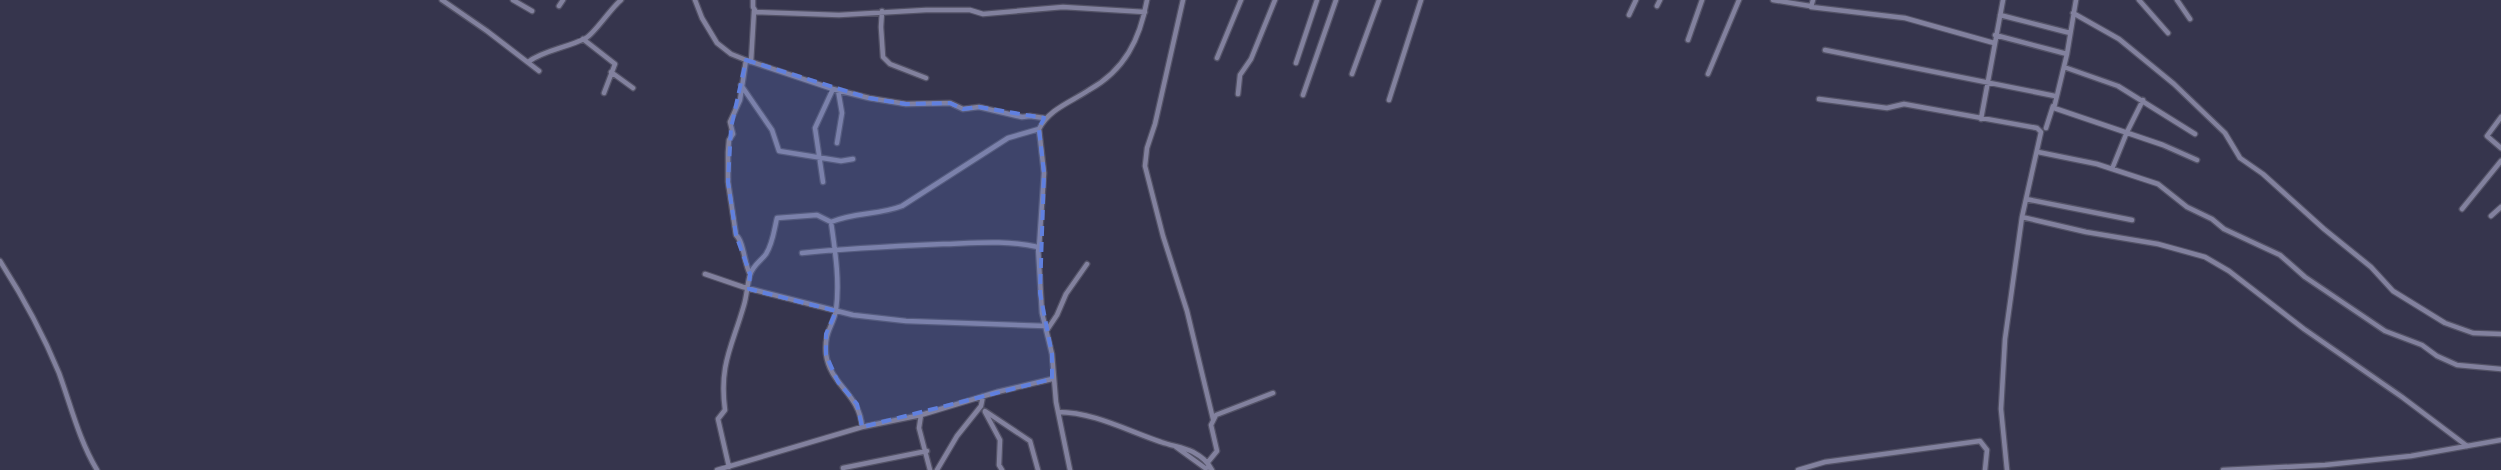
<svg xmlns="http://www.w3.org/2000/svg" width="2501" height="470" viewBox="0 0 2501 470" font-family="Karla,sans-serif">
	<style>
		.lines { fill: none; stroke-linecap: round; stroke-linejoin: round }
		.street-casing { stroke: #535266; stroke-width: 7 }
		.street { stroke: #82819e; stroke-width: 4.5 }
		.marked { fill: #6080df; fill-opacity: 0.2; stroke: #6080df; stroke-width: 4; stroke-dasharray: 10 6; stroke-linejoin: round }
	</style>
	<rect width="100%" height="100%" fill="#36354d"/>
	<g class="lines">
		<defs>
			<path id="street" d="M442,0L487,31L539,71
				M513,0L532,11
				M695,0L702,18L717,43L731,54L746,60L833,89L869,98L906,104L950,103L963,109L979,107L1022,117L1030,116L1044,118
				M753,0V7L756,12L839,15L926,10H970L983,14L1063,7L1145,12
				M1183,0L1155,124L1147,148L1145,166L1163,236L1187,311L1213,419
				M1773,0L1810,6
				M1813,0L1811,7L1905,18L1994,43
				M2076,0L2067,54L2054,108L2163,145L2197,160
				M2139,0L2168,33
				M2177,0L2190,19
				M559,6L563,0
				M1657,6L1660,0
				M882,11L881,27L883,57L890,64L926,78
				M2073,13L2119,39L2174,84L2225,133L2240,158L2263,174L2324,229L2371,267L2393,291L2445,323L2473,333L2501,334
				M1629,15L1636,0
				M2000,15L2070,33
				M1995,35L2067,54
				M583,39L615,64L604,93
				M1688,40L1702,0
				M1825,50L2055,96
				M1217,58L1241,0
				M746,60L740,100L730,122L733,134L729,140L728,152V182L736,235C744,242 744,263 750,274
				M528,62C544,50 567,48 586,38C594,34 611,8 621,0
				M751,62L754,11
				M1296,63L1317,0
				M2064,67L2118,86L2195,134
				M611,72L633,88
				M1352,74L1379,0
				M1708,74L1739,0
				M741,85L772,130L779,151L841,161L853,159
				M1238,94L1240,75L1251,59L1275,0
				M1303,95L1336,0
				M1819,99L1887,108L1904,104L2037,128L2041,132L2022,217L2005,339L2001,409L2007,470
				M1389,100L1421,0
				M2501,117L2487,136L2501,148
				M1981,119L2003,0
				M2046,128L2053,106
				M1039,129L1044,173L1039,248
				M837,143L842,113L838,90
				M2038,152L2097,164L2158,184L2187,207L2212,219L2224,229L2280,255L2305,277L2385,331L2422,345L2437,356L2457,365L2501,369
				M2112,169L2127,132L2143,100
				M823,182L815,128L833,89
				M2026,199L2132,220
				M2462,209L2501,161
				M2491,216L2501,207
				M2022,217L2086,232L2158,244L2205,257L2229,271L2304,329L2402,397L2467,446
				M831,222C854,212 879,215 902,206L1008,138L1039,129C1049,109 1071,102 1089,90C1125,70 1140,39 1147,0
				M831,222C835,250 840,281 836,310C833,327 824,331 826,354C830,385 860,394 862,427
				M802,253C849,248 896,246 943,244C975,243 1007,240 1038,247L1042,313L1052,354L1056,402L1070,470
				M0,261C23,297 43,334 59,373C71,406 79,440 97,470
				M705,274L743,287L853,315L906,321L1046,326
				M1047,330L1057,315L1066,294L1087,264
				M985,411L1030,441L1038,470
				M985,412L1000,440L999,465L1002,470
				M1058,412C1093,412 1128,431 1161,442C1172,446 1183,447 1193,452C1202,457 1207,461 1212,470
				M921,415L919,428L930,470
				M1176,447L1205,468L1210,467
				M1208,462L1217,451L1211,425L1216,415L1273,393
				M729,467L718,419L725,410C719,364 732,347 744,305C747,295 747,285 750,275C753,265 761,261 766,254C773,243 774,230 777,218L817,215L831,222
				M843,468L927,451
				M717,470L862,427L921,415L997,392L1052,379
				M937,470L957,436L981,406L983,396
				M1798,470L1825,462L1980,441L1987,450L1985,470
				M2223,470L2325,465L2411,456L2501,440"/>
		</defs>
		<use href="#street" class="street-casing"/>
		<use href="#street" class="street"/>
	</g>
	<path class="marked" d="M746,60L869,98L906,104L950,103L963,109L979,107L1044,118L1039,129L1044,173L1040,293L1052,354V379L862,427L857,404L838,382L826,355V334L836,311L749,289L750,274L736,235L728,182L731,128Z"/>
</svg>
